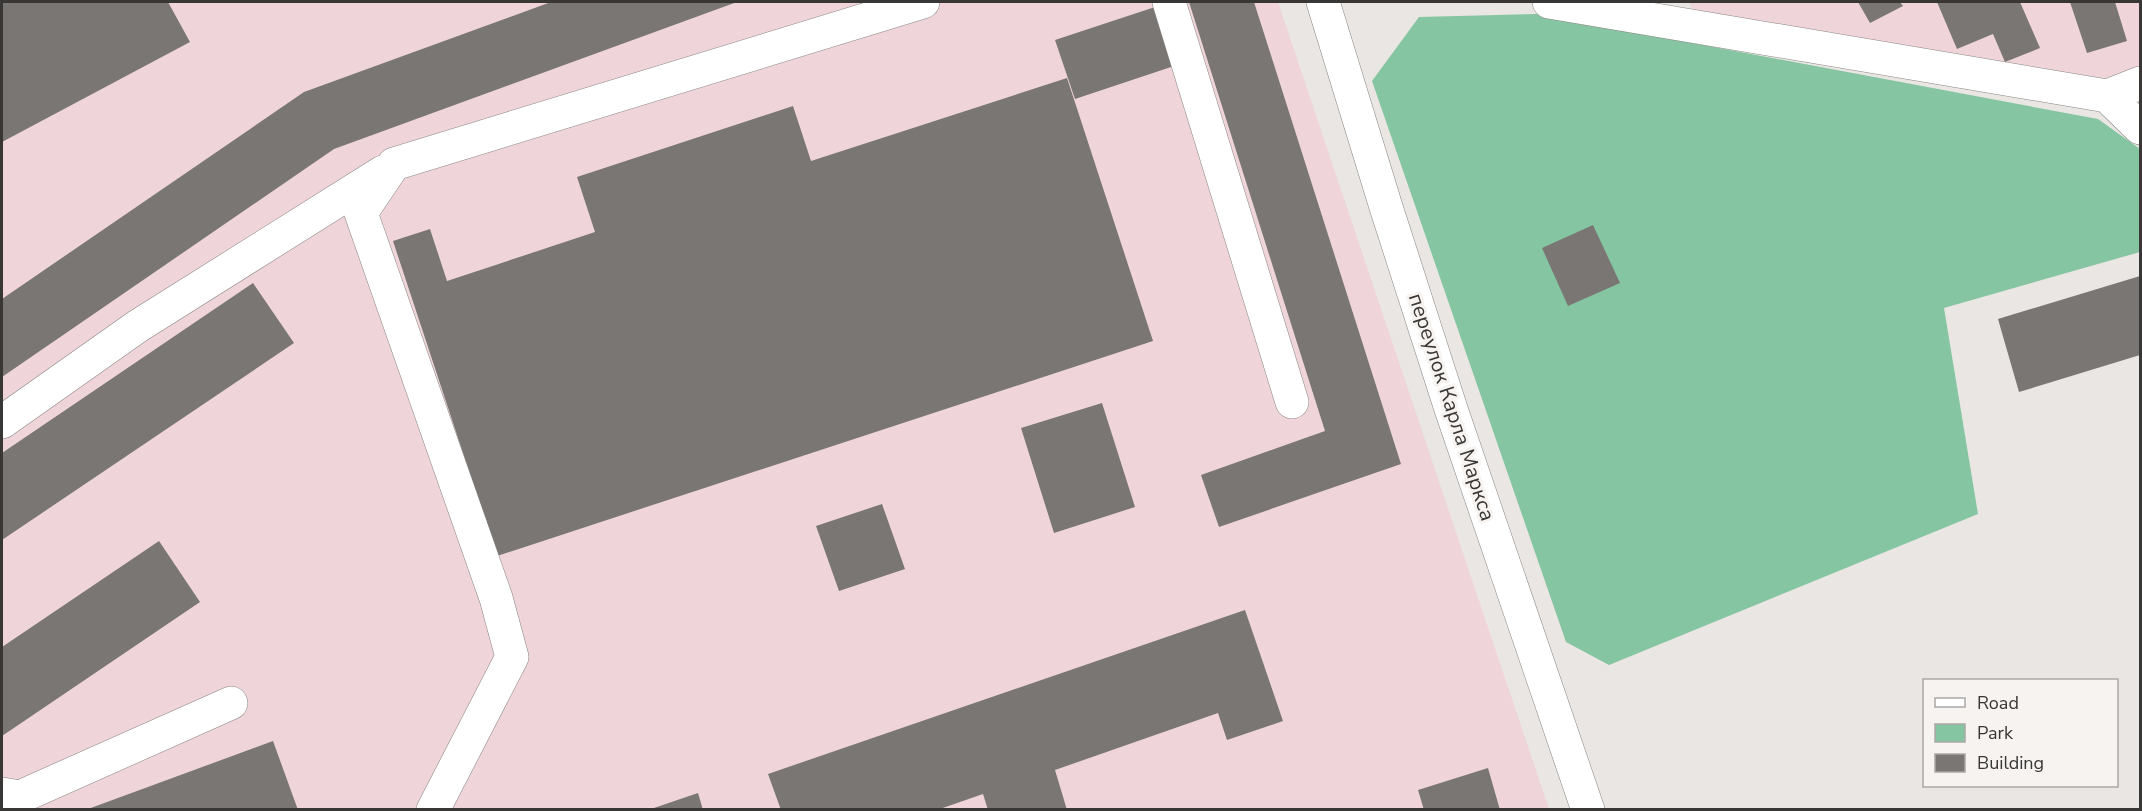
<svg xmlns="http://www.w3.org/2000/svg" width="2142" height="811" viewBox="0 0 2142 811" font-family="'Nunito Sans',sans-serif">
	<style>
		.industrial { fill: #efd5d9 }
		.green { fill: #86c5a1 }
		.building { fill: #797674 }
		.lines { fill: none; stroke-linecap: round; stroke-linejoin: round }
		.minor-casing { stroke: #898683; stroke-width: 34 }
		.minor { stroke: #fff; stroke-width: 33 }
		.labels { text-anchor: middle; stroke-width: 6; stroke-linejoin: round; paint-order: stroke }
		.street-label { font-size: 21px; fill: #383736; stroke: #f6f3f0 }
	</style>
	<rect width="100%" height="100%" fill="#e9e6e3"/>
	<path class="industrial" d="M2,2H1278L1549,809H2Z
		M1689,2H2140V98L1693,11Z"/>
	<path class="green" d="M1538,14L2098,119L2140,149V252L1944,308L1978,514L1609,665L1566,642L1372,81L1419,17Z"/>
	<path class="building" d="M2,2H168L190,42L2,142Z
		M551,2H737L334,149L2,377V299L304,92Z
		M1189,2H1254L1401,464L1219,527L1201,475L1325,431Z
		M1858,2H1900L1903,6L1870,23Z
		M1937,2H2020L2040,48L2005,62L1993,34L1957,49Z
		M2070,2H2115L2127,41L2087,53Z
		M1155,7L1174,66L1075,99L1055,40Z
		M1067,78L1153,341L497,556L393,241L430,229L447,281L595,232L577,177L793,106L811,161Z
		M1593,225L1620,283L1568,306L1542,248Z
		M2140,276V355L2019,392L1998,319Z
		M253,283L294,343L2,540V453Z
		M1102,403L1135,507L1054,533L1021,428Z
		M882,504L905,569L839,591L816,526Z
		M159,541L200,602L2,736V647Z
		M1245,610L1283,721L1227,740L1218,713L1055,770L1067,810H988L983,794L937,810H781L768,774Z
		M273,741L298,810H88V809Z
		M1488,768L1500,810H1424L1418,790Z
		M698,793L703,810H651V809Z"/>
	<g class="lines">
		<defs>
			<path id="minor" d="M1169,2L1292,402
				M1323,2L1386,207L1451,409L1588,810
				M1549,2L2107,96L2140,128
				M2107,96L2140,83
				M2,422L138,326L383,172
				M2,794L20,797L231,703
				M433,810L512,657L496,598L361,213L394,164L923,2"/>
		</defs>
		<use href="#minor" class="minor-casing"/>
		<use href="#minor" class="minor"/>
	</g>
	<g class="labels">
		<g class="street-label">
			<text transform="translate(1452 407) rotate(72)" y="7">переулок Карла Маркса</text>
		</g>
	</g>
	<rect width="2142" height="811" fill="none" stroke="#383736" stroke-width="6"/>
	<rect x="1923" y="679" width="195" height="108" fill="#f6f3f0" stroke="#aaa8a6" stroke-width="1.5"/>
	<rect x="1935" y="698" width="30" height="9" fill="#ffffff" stroke="#aaa8a6" stroke-width="1.5"/>
	<text x="1977" y="709" font-size="18" fill="#383736">Road</text>
	<rect x="1935" y="724" width="30" height="18" fill="#86c5a1" stroke="#aaa8a6" stroke-width="1.5"/>
	<text x="1977" y="739" font-size="18" fill="#383736">Park</text>
	<rect x="1935" y="754" width="30" height="18" fill="#797674" stroke="#aaa8a6" stroke-width="1.5"/>
	<text x="1977" y="769" font-size="18" fill="#383736">Building</text>
</svg>
